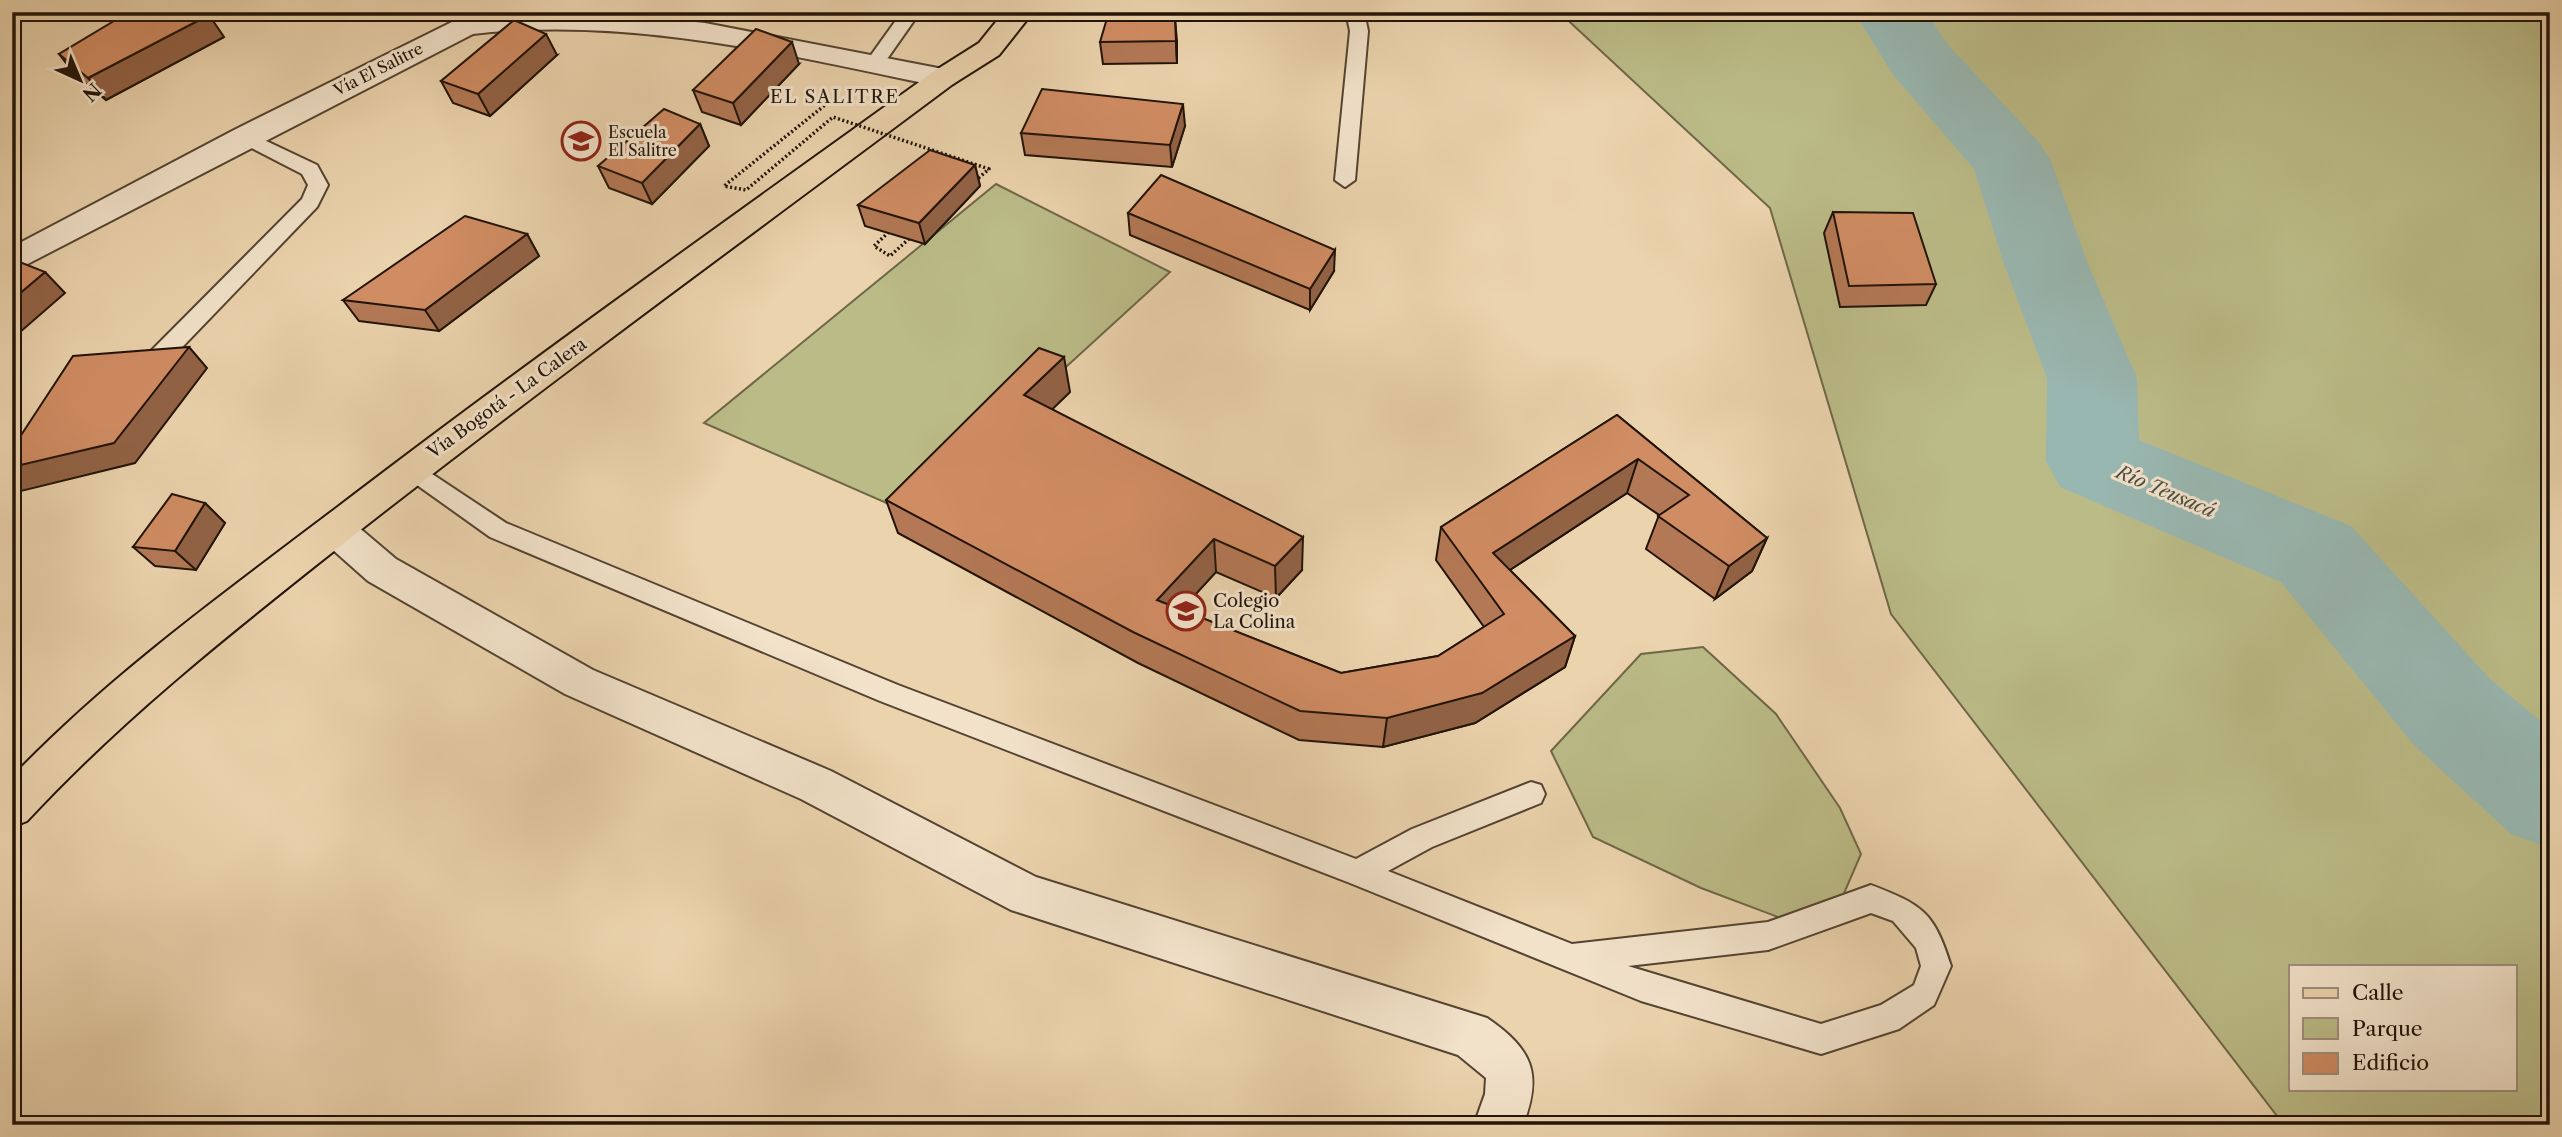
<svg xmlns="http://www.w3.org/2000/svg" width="2562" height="1137" viewBox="0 0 2562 1137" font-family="'Libre Caslon Text',serif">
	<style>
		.green { fill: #bbbb87; stroke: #6e6748; stroke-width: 2; fill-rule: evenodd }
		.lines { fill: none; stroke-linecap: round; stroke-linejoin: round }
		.river { fill: #99b7b1; fill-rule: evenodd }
		.lane-casing { stroke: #544331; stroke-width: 4 }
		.street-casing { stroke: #544331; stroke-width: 4 }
		.primary-casing { stroke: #211308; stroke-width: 4 }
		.lane { fill: #f2e2ca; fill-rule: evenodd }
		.street { fill: #f2e2ca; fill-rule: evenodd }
		.primary { fill: #ebd3ad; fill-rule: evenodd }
		.path-bridge { stroke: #211308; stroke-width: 3.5; stroke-dasharray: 2 2.5; stroke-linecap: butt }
		.wall { fill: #b37855; stroke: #211308; stroke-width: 2 }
		.shaded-wall { fill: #926245; stroke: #211308; stroke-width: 2 }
		.building { fill: #d08c63; stroke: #211308; stroke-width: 2 }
		.labels { text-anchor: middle; stroke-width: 6; stroke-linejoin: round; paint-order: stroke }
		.far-street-label { font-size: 16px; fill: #211308; stroke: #f2e2ca }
		.far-poi-label { font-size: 16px; fill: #211308; stroke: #f2e2ca; text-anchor: start }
		.far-quarter-label { font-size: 18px; letter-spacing: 2px; fill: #211308; stroke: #f2e2ca }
		.street-label { font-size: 18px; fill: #211308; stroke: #f2e2ca }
		.poi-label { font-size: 18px; fill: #211308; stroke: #f2e2ca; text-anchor: start }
		.water-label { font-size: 19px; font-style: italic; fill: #4b4c43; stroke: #f2e2ca }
	</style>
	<rect width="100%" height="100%" fill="#ebd3ad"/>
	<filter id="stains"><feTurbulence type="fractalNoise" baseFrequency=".00286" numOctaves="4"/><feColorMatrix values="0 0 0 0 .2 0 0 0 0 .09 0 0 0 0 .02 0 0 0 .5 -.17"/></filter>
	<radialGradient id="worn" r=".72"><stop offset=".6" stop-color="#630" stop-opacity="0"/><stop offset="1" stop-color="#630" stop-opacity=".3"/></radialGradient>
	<path class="green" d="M1559,12H2550V1125H2284L1891,614L1770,208ZM2291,967H2515V1090H2291Z
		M996,184L1170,272L907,512L704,423Z
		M1703,647L1776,714L1840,808L1861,854L1829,928L1786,920L1701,888L1593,837L1551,751L1641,654Z"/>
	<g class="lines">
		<path class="river" d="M1854,12H1926L1948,45L2039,142L2051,161L2088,264L2137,378L2139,440L2351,526L2490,679L2550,729V848L2511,834L2414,745L2281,582L2060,487L2046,461L2047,378L2004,264L1974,169L1894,76Z"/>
		<defs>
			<path id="lane" d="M902,12H920L880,69H866L864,65Z
				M1346,12H1364L1368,31L1355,180L1345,187L1335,180L1350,31Z
				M245,131L317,165L328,185L317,207L163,367H147L144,361L147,355L302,199L308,185L302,174L238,141L235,137Z
				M411,460L506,523L898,685L1356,859L1412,829L1531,782L1541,785L1545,794L1541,803L1432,847L1388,871L1572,944L1768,922L1871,885C1923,905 1934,912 1951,966L1934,1005L1899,1029L1821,1054L1641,1001L1350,883L880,701L490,537L403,475L399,469L403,463ZM1871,913L1893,921L1916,948L1921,966L1914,985L1881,1005L1821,1024L1628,966L1768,950Z"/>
			<path id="street" d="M513,12H602L705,23L943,69L953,72L958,78L953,84L943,87C787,55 632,16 473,34L12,272V247L234,130L456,20Z
				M337,516L350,520L396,559L593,670L831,771L1036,877L1487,1018C1532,1049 1543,1073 1523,1125H1474L1485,1094L1486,1078L1458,1055L1011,910L801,799L565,694L368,581L324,542L318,531L324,520Z"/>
			<path id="primary" d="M1004,12H1033L999,55L953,84C756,231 557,376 363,528C246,621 129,711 27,821L12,827V777C110,675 223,594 335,509C531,359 733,216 933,72L979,43Z"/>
		</defs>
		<use href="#lane" class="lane-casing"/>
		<use href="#street" class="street-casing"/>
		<use href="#primary" class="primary-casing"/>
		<use href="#lane" class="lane"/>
		<use href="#street" class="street"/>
		<use href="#primary" class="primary"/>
		<path class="path-bridge" d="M835,97L724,186L746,190L833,117L989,169L975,181
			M892,229L874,246L890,256L911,237"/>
	</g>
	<path class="wall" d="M1175,19L1177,63L1103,64L1100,42Z
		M224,37L106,100L76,76L59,54Z
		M557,55L490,116L453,103L441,81Z
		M799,64L741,125L702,112L693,90Z
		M700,124L709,146L652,204L609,188L598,166Z
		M1185,126L1172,167L1025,155L1021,133Z
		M975,165L980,186L925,244L865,226L858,205Z
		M1833,212L1936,284L1926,305L1840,307L1824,233Z
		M1128,213L1334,271L1310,310L1130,235Z
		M527,234L539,256L439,331L359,321L343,300Z
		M1070,392L1052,409L1302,570L1276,598L1216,572L1181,610L1341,673L1438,656L1484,627L1436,560L1441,527L1617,415L1767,538L1752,571L1715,599L1646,549L1659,515L1627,493L1510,570L1575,636L1565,667L1475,723L1383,747L1299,740L1138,663L898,533L886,500Z
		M205,503L225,523L196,570L155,566L133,547Z"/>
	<path class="shaded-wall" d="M12,12H22L12,38Z
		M209,15L224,37L106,100L88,78Z
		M1175,19L1177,41V63Z
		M546,34L557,55L490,116L478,94Z
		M792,42L799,64L741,125L733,103Z
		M1183,104L1185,126L1172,167L1170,145Z
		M700,124L709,146L652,204L642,183Z
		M975,165L980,186L925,244L919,223Z
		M527,234L539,256L439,331L425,310Z
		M1335,250L1334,271L1310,310V289Z
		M45,272L65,293L12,339V300Z
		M189,347L207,368L135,463L21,491L12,483V467Z
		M1064,357L1070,392L1032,429L1024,395Z
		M1638,459L1627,493L1487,585L1493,553Z
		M205,503L225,523L196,570L175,551Z
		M1303,537L1302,570L1276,598L1275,566Z
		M1767,538L1752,571L1715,599L1729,566Z
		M1214,539L1216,572L1161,632L1157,600Z
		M1575,636L1565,667L1475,723L1383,747L1387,718Z"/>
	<path class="building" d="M129,12H201L209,15L88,78L59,54Z
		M1108,15L1175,19L1176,41L1100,42Z
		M514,20L546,34L478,94L441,81Z
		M756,29L792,42L733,103L693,90Z
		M1042,89L1183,104L1170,145L1021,133Z
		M664,109L700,124L642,183L598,166Z
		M930,150L975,165L919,223L858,205Z
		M1161,175L1335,250L1310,289L1128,213Z
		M1833,212L1913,213L1936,284L1849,286Z
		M465,216L527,234L425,310L343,300Z
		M12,259L45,272L12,300Z
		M189,347L114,443L12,467V449L73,356Z
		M1039,348L1064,357L1024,395L1303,537L1275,566L1214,539L1157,600L1341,673L1438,656L1504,614L1441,527L1617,415L1767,538L1729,566L1658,516L1689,495L1638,459L1493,553L1575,636L1482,693L1387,718L1300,711L1133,632L886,500Z
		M172,494L205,503L175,551L133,547Z"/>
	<defs>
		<symbol id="school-ring" viewBox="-11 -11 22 22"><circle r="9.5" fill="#f2e2ca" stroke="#8f2418" stroke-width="1.5"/><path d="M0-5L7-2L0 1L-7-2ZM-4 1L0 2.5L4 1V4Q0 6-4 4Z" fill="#8f2418"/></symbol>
		<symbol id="university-ring" viewBox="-11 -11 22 22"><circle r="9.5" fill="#f2e2ca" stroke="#8f2418" stroke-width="1.5"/><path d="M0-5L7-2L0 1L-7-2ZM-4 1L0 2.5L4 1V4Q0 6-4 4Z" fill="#8f2418"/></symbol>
	</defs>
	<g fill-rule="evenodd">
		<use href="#school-ring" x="559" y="119" width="44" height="44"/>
		<use href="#university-ring" x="1164" y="589" width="44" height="44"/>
	</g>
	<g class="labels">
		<g class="far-street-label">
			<text transform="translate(378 69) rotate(-27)" y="6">Vía El Salitre</text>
		</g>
		<g class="far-poi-label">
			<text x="608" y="138">Escuela<tspan x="608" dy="18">El Salitre</tspan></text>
		</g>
		<g class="far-quarter-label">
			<text x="835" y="103">EL SALITRE</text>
		</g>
		<g class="street-label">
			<text transform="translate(507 398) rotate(-36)" y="6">Vía Bogotá - La Calera</text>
		</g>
		<g class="poi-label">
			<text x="1213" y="607">Colegio<tspan x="1213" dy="21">La Colina</tspan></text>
		</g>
		<g class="water-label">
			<text transform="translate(2166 491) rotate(23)" y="7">Río Teusacá</text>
		</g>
	</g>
	<rect width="2562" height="1137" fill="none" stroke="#ebd3ad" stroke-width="42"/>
	<rect x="14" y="14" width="2534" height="1109" fill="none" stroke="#211308" stroke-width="3.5"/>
	<rect x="21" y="21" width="2520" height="1095" fill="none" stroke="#211308" stroke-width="2"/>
	<rect x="2289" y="965" width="228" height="126" fill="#f2e2ca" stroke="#9e8f7c" stroke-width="2"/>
	<rect x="2303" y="988" width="35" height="10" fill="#ebd3ad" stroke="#9e8f7c" stroke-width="2"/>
	<text x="2352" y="1000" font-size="21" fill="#211308">Calle</text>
	<rect x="2303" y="1018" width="35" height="21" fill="#bbbb87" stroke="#9e8f7c" stroke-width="2"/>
	<text x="2352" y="1036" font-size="21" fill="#211308">Parque</text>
	<rect x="2303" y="1053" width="35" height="21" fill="#d08c63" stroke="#9e8f7c" stroke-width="2"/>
	<text x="2352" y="1070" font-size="21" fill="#211308">Edificio</text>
	<g transform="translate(80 80) rotate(136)" stroke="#f2e2ca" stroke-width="5" paint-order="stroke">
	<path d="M0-5L12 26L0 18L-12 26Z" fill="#211308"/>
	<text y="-10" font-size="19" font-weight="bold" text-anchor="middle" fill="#211308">N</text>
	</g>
	<rect width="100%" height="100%" filter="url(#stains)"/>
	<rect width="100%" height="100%" fill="url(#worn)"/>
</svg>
